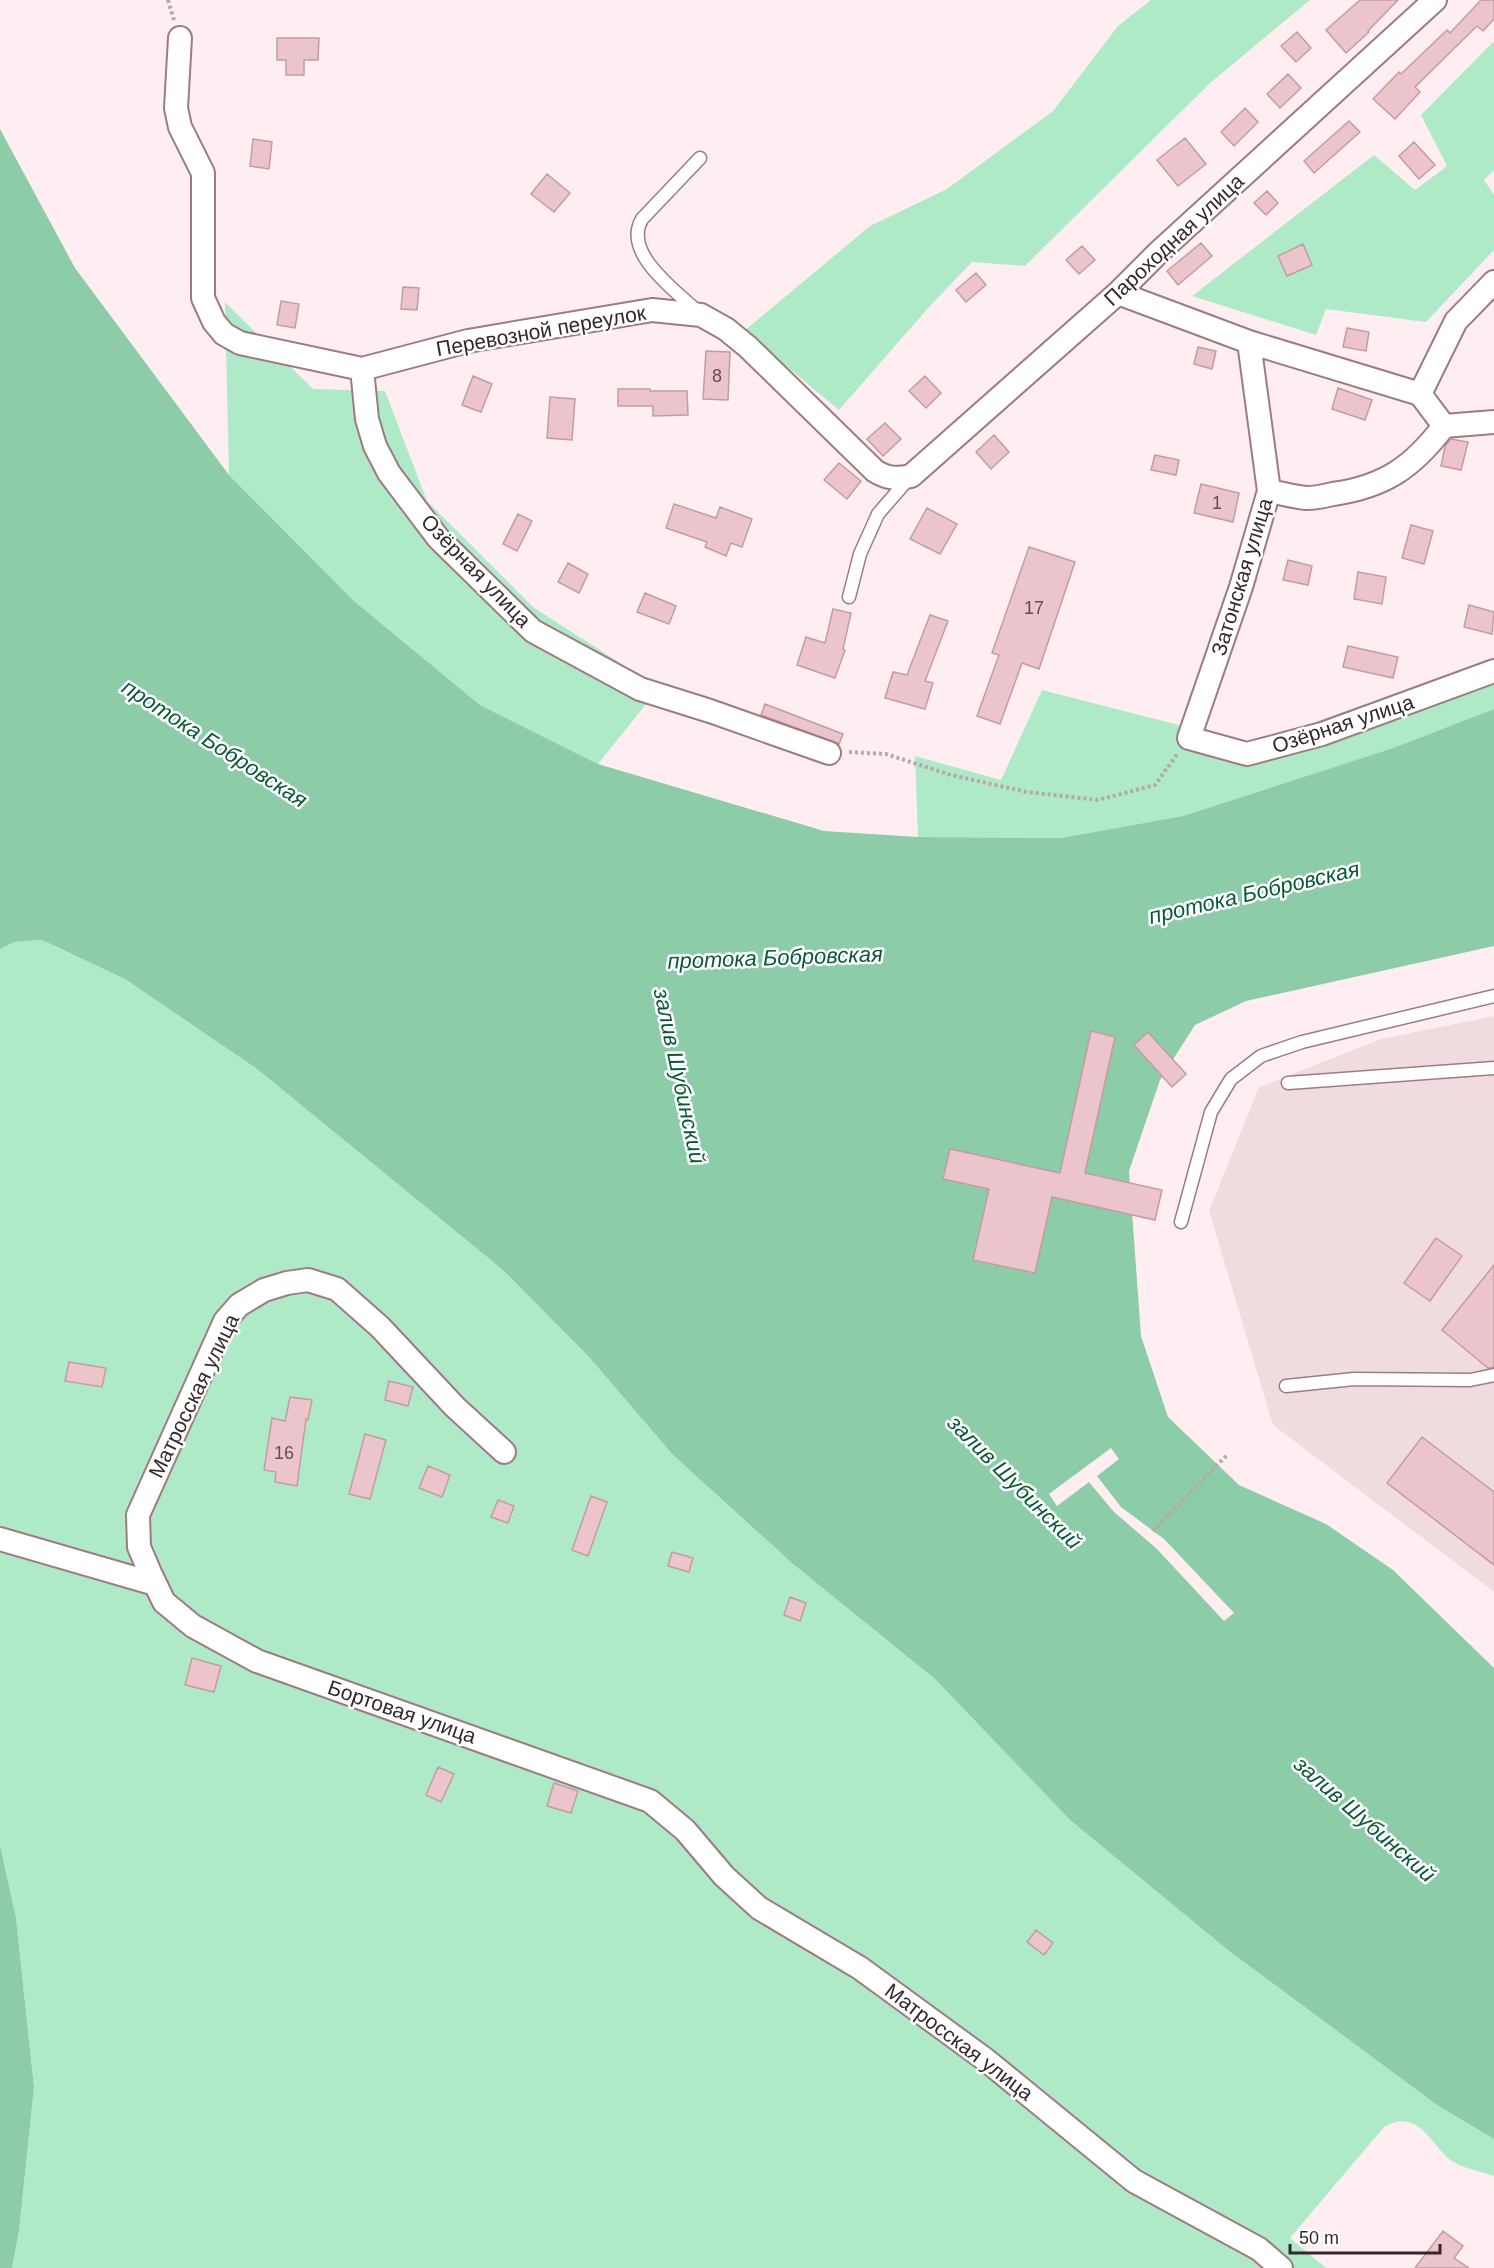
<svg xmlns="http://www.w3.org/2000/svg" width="1494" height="2268" viewBox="0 0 1494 2268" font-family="Arial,sans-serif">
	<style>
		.built { fill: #f0dcdf }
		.green { fill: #afeac8 }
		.water { fill: #8ccca8 }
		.pier { fill: #ffeef1 }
		.building { fill: #ecc4cb; stroke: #c39ca3; stroke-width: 1.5 }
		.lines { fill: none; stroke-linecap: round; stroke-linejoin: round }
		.service-casing { stroke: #9f7b81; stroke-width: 15 }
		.minor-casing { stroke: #9f7b81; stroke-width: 26 }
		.path { stroke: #b8a7aa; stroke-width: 4; stroke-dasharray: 3 3; stroke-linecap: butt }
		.service { stroke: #fff; stroke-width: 12 }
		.minor { stroke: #fff; stroke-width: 22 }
		.labels { text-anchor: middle; stroke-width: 5; stroke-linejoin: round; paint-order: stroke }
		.number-label { font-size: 18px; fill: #644e52 }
		.street-label { font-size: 21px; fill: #36272a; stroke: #fff }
		.water-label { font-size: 22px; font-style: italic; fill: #085a39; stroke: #fff }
	</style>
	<rect width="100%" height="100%" fill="#ffeef1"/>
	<path class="built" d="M1494,1016V1592L1273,1425L1209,1211L1259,1087L1381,1039Z"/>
	<path class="green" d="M1151,0H1310L1209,84L1025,266L972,262L929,307L839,410L744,331L870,226L947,189L1053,111L1118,26Z
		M1494,41V170L1484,180L1494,195V250L1426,322L1326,309L1316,335L1192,296L1374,155L1415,190L1447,166L1421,115Z
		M225,302L313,389L385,391L427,501L533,607L659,688L598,764L480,705L354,601L229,475Z
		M1494,659V709L1393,748L1183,816L1061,838L918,837L915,756L1001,780L1042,690L1253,744Z
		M42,940L125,979L257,1069L503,1270L589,1357L673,1455L793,1564L935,1679L1070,1820L1229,1951L1437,2105L1494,2139V2176C1480,2171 1460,2168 1449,2159C1429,2141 1417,2108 1384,2127L1290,2238L1326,2268H12L19,2231L34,2087L16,1918L0,1845V949L14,942Z"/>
	<path class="water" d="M0,129L75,268L229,475L354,601L480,705L598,764L824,831L918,837L1061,838L1183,816L1393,748L1494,709V946L1246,1001L1195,1025L1160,1080L1129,1171L1141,1336L1168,1417L1239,1485L1326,1524L1393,1570L1494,1668V2139L1437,2105L1229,1951L1070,1820L935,1679L793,1564L673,1455L589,1357L503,1270L257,1069L125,979L42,940L14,942L0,949Z
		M0,1845L16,1918L34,2087L19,2231L12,2268H0Z"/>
	<path class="pier" d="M1111,1448L1119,1459L1097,1476L1121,1507L1164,1539L1234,1613L1224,1621L1156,1548L1114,1512L1089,1482L1057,1506L1049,1494Z"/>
	<path class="building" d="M1360,0H1398L1368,31L1369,32L1346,53L1326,30Z
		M1481,0H1494V19L1483,31L1477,26L1415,87L1420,92L1395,119L1373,99L1399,72L1401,74L1447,30L1450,33Z
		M1297,32L1311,48L1296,62L1281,46Z
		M277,38H319L318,60H304V75H286V60H277Z
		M1288,74L1301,88L1280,108L1267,94Z
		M1245,108L1258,122L1234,146L1221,132Z
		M1349,121L1360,132L1314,173L1304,161Z
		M1185,138L1206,164L1178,186L1157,160Z
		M253,139L272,142L269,169L250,166Z
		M1414,142L1435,165L1419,179L1399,156Z
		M547,174L570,193L554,212L531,194Z
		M1267,191L1278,203L1266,215L1254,203Z
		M1201,243L1212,256L1178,285L1167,271Z
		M1303,244L1312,265L1287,276L1278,256Z
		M1082,246L1095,260L1079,274L1066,260Z
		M976,273L986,285L966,302L956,290Z
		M403,287L419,288L417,310L401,309Z
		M281,301L299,304L295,328L277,325Z
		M1347,328L1369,332L1366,351L1343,347Z
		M1198,347L1216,351L1212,369L1194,364Z
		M706,351L730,352L728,400L703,399Z
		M473,376L492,384L481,412L462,405Z
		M925,376L941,393L926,408L909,391Z
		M1338,388L1372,400L1365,420L1332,409Z
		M618,389H650V391H687L688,415L653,416V406H618Z
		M550,397L575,399L572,440L547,438Z
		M885,423L901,439L883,456L867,439Z
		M994,435L1009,452L991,469L976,452Z
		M1451,439L1468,442L1461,470L1441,466L1445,446Z
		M1155,455L1179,460L1176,475L1151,470Z
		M839,463L861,481L847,499L824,480Z
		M1201,484L1239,493L1233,522L1194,513Z
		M674,504L716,518L720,507L752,519L742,547L731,543L726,556L705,547L707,542L666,528Z
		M927,508L957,524L940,554L910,539Z
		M518,514L532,521L517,551L503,544Z
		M1411,525L1433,531L1424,564L1402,558Z
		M1029,547L1075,562L1039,669L1022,663L1000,724L977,716L999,655L992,653Z
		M1288,560L1312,566L1308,585L1283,580Z
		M568,563L588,574L579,593L558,582Z
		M1358,572L1386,577L1382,604L1354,599Z
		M645,593L676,606L669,624L637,612Z
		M1469,605L1494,612L1492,634L1464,627Z
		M833,609L851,613L843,649L845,650L835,678L797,665L806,637L825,643Z
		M930,615L948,621L925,681L933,683L925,709L885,698L893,672L907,675Z
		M1348,646L1398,657L1393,678L1343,667Z
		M765,704L843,734L839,744L761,715Z
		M1091,1031L1115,1037L1085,1173L1162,1190L1155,1220L1052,1197L1035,1273L973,1260L989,1189L943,1179L950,1149L1060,1173Z
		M1148,1032L1186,1074L1172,1087L1134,1045Z
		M1436,1238L1462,1256L1430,1301L1404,1283Z
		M1494,1265V1367L1488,1368L1442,1330Z
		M69,1362L106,1368L102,1387L65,1381Z
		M389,1381L413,1387L408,1406L385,1400Z
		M290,1397L312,1400L308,1420L306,1419L297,1486L275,1482L276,1472L264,1470L272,1418L285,1421Z
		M365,1434L386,1440L370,1499L349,1494Z
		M1422,1437L1494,1492V1565L1387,1483Z
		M428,1466L450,1475L442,1497L419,1488Z
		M591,1496L607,1502L588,1556L572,1550Z
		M498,1500L514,1506L508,1523L491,1517Z
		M672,1552L693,1558L689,1572L668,1566Z
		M790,1597L806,1603L800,1621L784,1615Z
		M192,1658L221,1666L214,1692L185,1685Z
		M438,1767L454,1774L441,1802L426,1795Z
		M554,1783L578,1791L571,1813L547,1806Z
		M1036,1930L1053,1943L1044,1955L1027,1942Z
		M1443,2231L1463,2246L1454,2258L1469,2268H1415Z"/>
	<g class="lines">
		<defs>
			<path id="service" d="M698,312C675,290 622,253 642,219L700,158
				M849,597L860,554L878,514L910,477
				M1288,1083L1494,1068
				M1181,1222L1211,1112L1231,1079L1261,1056L1302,1042L1494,996
				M1286,1386L1354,1379L1470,1380L1494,1375"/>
			<path id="minor" d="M180,38L176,108L180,127L203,173V298L214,322L224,334L240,343L362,369L367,419L375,446L389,473L438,538L533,631L640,689L710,711L829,753
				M1118,293L1249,342L1420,394L1456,321L1494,282
				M1249,342L1269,491L1241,587L1189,738L1247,754L1322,734L1494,671
				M362,369L468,341L652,310L701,315L726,329L748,347L875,471C888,479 897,479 911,476L1118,293L1160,251L1435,0
				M1420,394L1444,426L1494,422
				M1269,491C1281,493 1294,497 1306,498C1315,498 1325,496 1333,494C1384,487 1413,467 1444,426
				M504,1452L455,1407L380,1327L337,1289L308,1280L287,1283L264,1290L239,1305L225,1321L138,1515L139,1547L151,1575L164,1602L193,1626L257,1661L650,1801L685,1830L724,1876L759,1908L860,1968L986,2060L1134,2181L1259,2249L1281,2268
				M0,1539L155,1584"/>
		</defs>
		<use href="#service" class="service-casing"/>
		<use href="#minor" class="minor-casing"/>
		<path class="path" d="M168,0L174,20
			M849,752L886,754L951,775L1027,792L1098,800L1155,785L1178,753
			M1153,1531L1227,1455"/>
		<use href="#service" class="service"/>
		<use href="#minor" class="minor"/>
	</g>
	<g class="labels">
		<g class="number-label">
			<text x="717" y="382">8</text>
			<text x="1217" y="509">1</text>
			<text x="1034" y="614">17</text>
			<text x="284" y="1459">16</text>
		</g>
		<g class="street-label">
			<text transform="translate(1174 240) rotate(-43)" y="7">Пароходная улица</text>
			<text transform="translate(541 331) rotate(-10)" y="7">Перевозной переулок</text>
			<text transform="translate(476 571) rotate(46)" y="7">Озёрная улица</text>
			<text transform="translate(1242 577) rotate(-73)" y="7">Затонская улица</text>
			<text transform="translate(1343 724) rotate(-18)" y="7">Озёрная улица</text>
			<text transform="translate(194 1396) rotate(-64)" y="7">Матросская улица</text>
			<text transform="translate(402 1712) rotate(19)" y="7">Бортовая улица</text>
			<text transform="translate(959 2042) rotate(37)" y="7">Матросская улица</text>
		</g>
		<g class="water-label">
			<text transform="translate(215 743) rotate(33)" y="8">протока Бобровская</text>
			<text transform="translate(1254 892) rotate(-13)" y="8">протока Бобровская</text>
			<text transform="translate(775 957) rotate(-2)" y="8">протока Бобровская</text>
			<text transform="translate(680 1076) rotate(78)" y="8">залив Шубинский</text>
			<text transform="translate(1015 1482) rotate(45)" y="8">залив Шубинский</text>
			<text transform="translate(1365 1819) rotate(41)" y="8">залив Шубинский</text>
		</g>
	</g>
	<path d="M1290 2244v9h150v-9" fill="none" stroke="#36272a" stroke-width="3"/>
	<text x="1299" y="2244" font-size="18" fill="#36272a" stroke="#ffffff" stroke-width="4.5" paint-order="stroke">50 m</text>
</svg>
